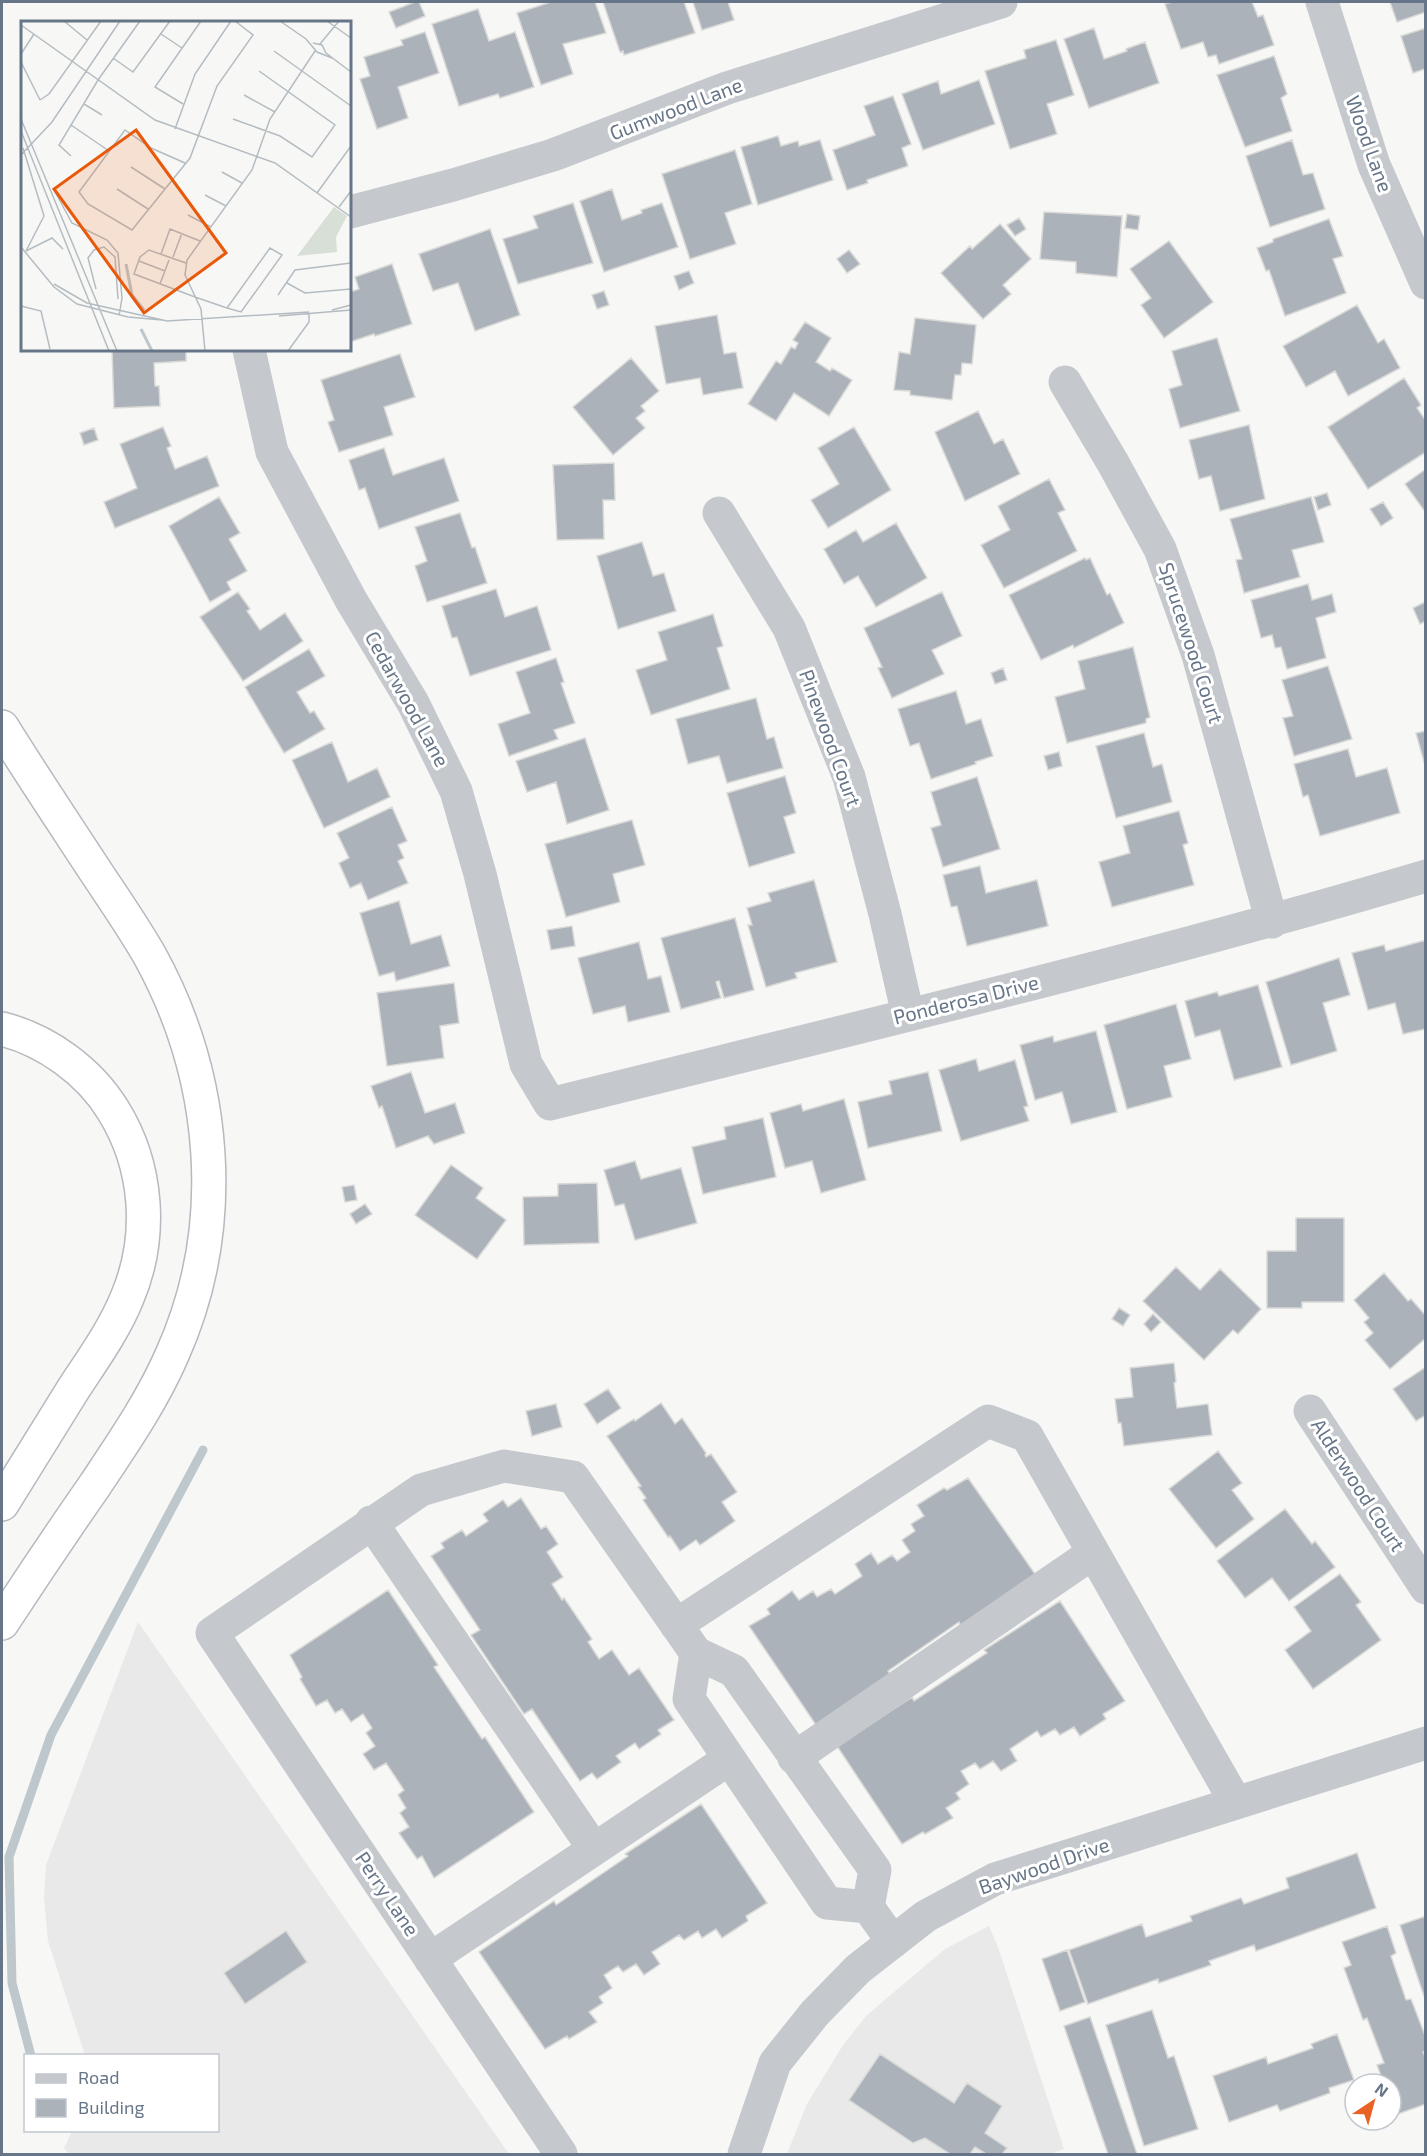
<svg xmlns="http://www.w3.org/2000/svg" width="1427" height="2156" viewBox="0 0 1427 2156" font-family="'Exo 2',sans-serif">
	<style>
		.built { fill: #e8e9e8 }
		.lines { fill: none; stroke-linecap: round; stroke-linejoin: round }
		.stream { stroke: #bdc7cc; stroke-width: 9 }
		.building { fill: #abb2b9; stroke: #d9d9d7; stroke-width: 1.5 }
		.highway-casing { stroke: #b6b9bd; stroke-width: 36 }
		.minor { stroke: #c5c8cc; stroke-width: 33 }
		.highway { stroke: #fff; stroke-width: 33 }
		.labels { text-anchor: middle; stroke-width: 6; stroke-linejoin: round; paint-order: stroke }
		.street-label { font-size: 20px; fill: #667587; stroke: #fff }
		.inset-river { fill: none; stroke: #bdc7cc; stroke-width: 3 }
		.inset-road { fill: none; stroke: #b4bcc2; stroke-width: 1.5 }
		.view { fill: #e8590c; fill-opacity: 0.15; stroke: #e8590c; stroke-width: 3 }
		.inset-edge { fill: none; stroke: #667587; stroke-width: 3 }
	</style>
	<rect width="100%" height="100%" fill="#f7f8f5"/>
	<path class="built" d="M138,1622L509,2154H69L64,2148L72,2131L218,2130V2056L85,2055L48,1941L44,1897L46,1865Z
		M989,1926L998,1947L1064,2149L1050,2154H787L807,2104L843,2045L867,2015L945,1949Z"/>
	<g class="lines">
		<path class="stream" d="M31,2056L12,1983L9,1857L51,1735L203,1450"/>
	</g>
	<path class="building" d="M415,2H419L425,16L396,28L389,12Z
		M551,2H595L606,33L563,44L573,74L541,85L517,13Z
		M603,2H684L695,33L624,55L623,51L620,52Z
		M693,2H728L734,20L702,30Z
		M1172,2H1252L1258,17L1263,15L1274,45L1219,64L1216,55L1208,57L1203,42L1181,49L1165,4Z
		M1390,2H1426V12L1397,22Z
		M478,9L489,41L515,32L534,87L500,98L498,94L459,106L432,24Z
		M1094,28L1104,59L1127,51L1126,49L1145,42L1159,83L1089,108L1064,39Z
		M1426,28V71L1425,69L1413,73L1401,36Z
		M425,32L439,73L398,87L408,118L377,129L360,79L370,76L364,57L403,45L401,40Z
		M1056,40L1074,95L1047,104L1057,134L1010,149L985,71L1026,58L1024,50Z
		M1274,56L1287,94L1281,98L1292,131L1245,147L1217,75Z
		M979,80L995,124L923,150L902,94L938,81L941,94Z
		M893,96L911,144L902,148L908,166L867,180L868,183L847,190L833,150L875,135L864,106Z
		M778,136L781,146L798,141L799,146L820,140L833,180L758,205L741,147Z
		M1292,140L1303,175L1313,173L1325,209L1270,227L1246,156Z
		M735,150L752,204L725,213L736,244L690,259L662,174Z
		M612,189L622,220L642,213L641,210L662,203L678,247L604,272L580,201Z
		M573,203L593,263L518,284L503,239L538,228L533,216Z
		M1044,212L1122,216L1117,277L1076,273V262L1040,259Z
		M1127,214L1140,216L1138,230L1125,228Z
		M1019,218L1026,229L1015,236L1007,225Z
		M1329,219L1343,256L1333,259L1346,293L1285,316L1269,270L1266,271L1257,248L1273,242V239Z
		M1000,224L1031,259L1003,285L1011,294L983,319L941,273L970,246L972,249Z
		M490,229L520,315L475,331L458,283L433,291L419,254Z
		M1169,241L1213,302L1164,338L1141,305L1151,298L1130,269Z
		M849,250L860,264L847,273L837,259Z
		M392,264L412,324L375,336L374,334L350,342V292L359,289L355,277Z
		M689,271L694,283L679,290L674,276Z
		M604,291L609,305L597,309L592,295Z
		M1357,305L1378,343L1384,339L1400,368L1348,396L1335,371L1306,387L1283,346Z
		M717,315L724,354L736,352L743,388L703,395L700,378L666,384L655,326Z
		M915,318L976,325L972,364L962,363L961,375H955L952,400L910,395V391L894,390L899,352L910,354Z
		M805,322L831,338L816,362L830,371L832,368L852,380L829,416L794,393L776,421L748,404L776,361L781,364L791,347L795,349L798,343L793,340Z
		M1217,338L1240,411L1180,428L1169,389L1182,385L1172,351Z
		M112,350H186V361L154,363L155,386H159L160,406L114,408Z
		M400,354L415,397L384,407L393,435L339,452L328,422L334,420L321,380Z
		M631,358L659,391L641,406L645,411L636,418L645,428L613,455L573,407Z
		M1404,378L1421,405L1417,408L1426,421V452L1368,489L1328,427Z
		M978,411L994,444L1003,439L1020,474L965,501L935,432Z
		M1249,425L1265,499L1220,511L1211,476L1199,479L1189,440Z
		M163,427L171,446L167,448L175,469L207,456L219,486L115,528L104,502L137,488L120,444Z
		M854,427L891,490L828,528L811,500L839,484L818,448Z
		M94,428L98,440L84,445L80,433Z
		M384,448L393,475L444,458L459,501L379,529L365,488L359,490L349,460Z
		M614,463L615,500H603L604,539L557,540L553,465Z
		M1426,469V513L1405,484Z
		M1049,479L1065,510L1058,513L1077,551L1004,588L981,545L1010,530L998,506Z
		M1327,493L1331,505L1318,510L1314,497Z
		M219,497L240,533L229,539L247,571L227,582L231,590L210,602L169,526Z
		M1311,497L1324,542L1292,550L1300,577L1244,593L1236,560L1242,559L1230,519Z
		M1383,502L1393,518L1381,526L1370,509Z
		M460,513L472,548L475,547L487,583L427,602L415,566L427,561L415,527Z
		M896,523L927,578L876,607L858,576L844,584L824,549L856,530L863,542Z
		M642,542L653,576L664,573L676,611L618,629L597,556Z
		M1085,558L1086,560L1090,558L1107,595L1110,593L1124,623L1074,648L1073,645L1041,660L1009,595Z
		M1308,584L1312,600L1332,594L1336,612L1316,618L1326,658L1287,669L1281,647L1275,648L1272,635L1261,638L1251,600Z
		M496,589L505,617L537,606L551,650L470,676L457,637L452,638L442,606Z
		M238,592L250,609L247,611L260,630L285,613L303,641L243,681L200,617Z
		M942,592L962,636L932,650L944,674L892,698L878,668L882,667L864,628Z
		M1425,602L1426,621L1420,624L1413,608Z
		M713,614L723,646L717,648L730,689L651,715L636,670L667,660L658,632Z
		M1133,647L1150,717L1146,719V723L1067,743L1055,697L1085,689L1078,661Z
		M309,649L325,676L297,692L310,713L314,711L325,729L284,753L245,687Z
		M556,658L564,682L561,683L575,723L554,730L558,739L509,756L498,724L530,713L516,672Z
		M1328,666L1352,739L1294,756L1283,718L1293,716L1282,680Z
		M1003,668L1007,680L995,684L991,673Z
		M956,691L966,724L981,719L993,756L975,762L976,764L931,779L919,743L910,746L898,709Z
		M756,698L767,739L774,737L783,768L727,783L719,756L688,764L676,719Z
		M1426,731V769L1416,733Z
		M1144,733L1153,767L1162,764L1172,802L1116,818L1096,746Z
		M585,738L609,810L567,824L556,782L527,792L516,761Z
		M332,742L348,782L377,768L390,797L324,828L292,760Z
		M1348,749L1356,777L1387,768L1400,813L1320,836L1308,795L1303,797L1294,764Z
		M1059,752L1062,766L1048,770L1044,756Z
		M785,776L796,813L784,817L795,853L749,867L727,793Z
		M977,777L1000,849L943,867L931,828L941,825L931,792Z
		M392,807L407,841L398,845L404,858L398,861L408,883L368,900L361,883L350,888L339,863L349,858L337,833Z
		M1179,811L1188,843L1183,845L1194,885L1112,907L1099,862L1130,853L1123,826Z
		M632,820L645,865L613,874L620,902L566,917L545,844Z
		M980,866L986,893L1037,880L1048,926L967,946L957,906L951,907L943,875Z
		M814,880L837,962L795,973L797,978L766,987L748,925H752L747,908L771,901L768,893Z
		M399,901L411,944L441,935L450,966L396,981L394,972L379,976L360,913Z
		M735,918L754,990L724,998L719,981L716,982L721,998L681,1009L661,938Z
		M572,926L575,946L551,950L547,930Z
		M1426,940V1029L1403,1034L1395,1003L1368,1010L1352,953L1384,945L1386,951Z
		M639,942L648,979L661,976L670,1012L628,1022L625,1006L593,1014L578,958Z
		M1339,958L1350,995L1323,1003L1337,1051L1291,1065L1266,982Z
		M454,983L459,1023L440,1026L444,1058L387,1066L377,993Z
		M1258,985L1282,1067L1234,1080L1220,1030L1195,1037L1185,1001L1217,992L1219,996Z
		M1176,1004L1191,1059L1164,1066L1172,1097L1127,1109L1104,1025Z
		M1096,1031L1117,1112L1071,1124L1062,1092L1035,1100L1020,1045L1053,1036L1054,1042Z
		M976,1059L979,1071L1015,1060L1028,1106L1024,1107L1029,1121L961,1141L939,1070Z
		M411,1072L425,1113L455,1103L465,1133L434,1144L428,1136L396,1148L382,1106L379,1108L371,1086Z
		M928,1072L942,1131L868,1148L858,1102L892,1094L889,1081Z
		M844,1099L866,1180L821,1193L812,1161L785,1168L770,1113L801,1104L803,1111Z
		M763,1118L776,1177L703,1194L692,1147L726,1139L724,1127Z
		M635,1161L641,1179L681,1168L697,1223L635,1240L624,1204L615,1206L604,1170Z
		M451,1165L483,1188L476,1198L506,1220L477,1259L415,1215Z
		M597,1183L599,1243L524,1245L523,1197L558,1196V1184Z
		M354,1185L357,1200L345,1202L342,1187Z
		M365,1204L372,1214L356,1224L350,1214Z
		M1296,1218H1344V1302H1302V1308H1267V1251H1296Z
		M1176,1267L1200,1290L1220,1269L1261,1309L1238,1334L1233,1330L1204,1360L1143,1301Z
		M1384,1273L1408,1301L1411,1299L1426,1316V1338L1390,1369L1365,1340L1373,1333L1364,1322L1369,1318L1354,1300Z
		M1119,1308L1130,1315L1123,1326L1112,1319Z
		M1153,1314L1161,1322L1151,1332L1144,1324Z
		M1174,1363L1176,1382L1174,1383L1177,1408L1208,1404L1212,1435L1124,1446L1121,1423H1118L1115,1399L1133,1397L1130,1368Z
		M1426,1367V1415L1416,1421L1393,1389Z
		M608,1389L621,1408L597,1424L584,1404Z
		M661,1403L675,1424L682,1418L706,1453L705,1455L706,1457L711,1454L737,1492L722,1502L735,1521L700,1545L696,1540L680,1551L670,1536L668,1537L643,1500L646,1498L638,1487L641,1486L607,1436L634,1419L635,1421Z
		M556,1404L562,1427L532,1436L526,1411Z
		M1218,1451L1242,1483L1232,1490L1254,1519L1216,1548L1169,1489Z
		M968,1478L1035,1574L961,1626L959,1622L888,1671L890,1674L816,1725L749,1626L770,1614L767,1609L792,1591L799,1600L813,1591L817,1597L831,1589L835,1594L862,1576L855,1564L871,1553L878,1564L892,1555L897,1561L910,1552L902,1540L915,1531L911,1524L924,1516L917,1505L944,1488L947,1490Z
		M521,1498L541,1529L546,1526L558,1544L547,1552L563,1577L552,1584L562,1600L564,1598L592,1639L588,1642L599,1659L612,1650L629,1675L639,1668L674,1720L658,1730L661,1734L639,1749L635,1743L616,1756L621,1762L597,1779L592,1773L580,1781L532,1709L524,1714L471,1635L480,1630L431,1556L444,1548L441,1543L462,1530L466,1536L488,1521L483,1514L503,1500L508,1507Z
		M1285,1509L1312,1544L1315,1541L1335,1567L1289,1601L1272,1578L1245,1598L1217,1561Z
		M1340,1574L1361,1602L1356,1605L1381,1640L1313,1689L1285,1650L1311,1631L1294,1607Z
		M388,1590L438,1665L434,1667L482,1739L485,1737L534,1812L434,1878L422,1856L417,1859L399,1833L409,1827L400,1813L406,1808L398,1795L404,1790L386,1763L374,1770L363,1754L375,1746L366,1733L372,1728L363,1714L351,1722L342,1709L335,1713L327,1700L316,1706L300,1679L302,1677L290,1655Z
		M1060,1601L1125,1701L1103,1714L1106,1719L1080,1736L1074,1727L1060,1735L1055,1729L1041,1737L1037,1731L1010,1749L1017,1761L1001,1771L993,1761L980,1769L975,1763L961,1771L969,1784L956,1793L960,1799L946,1808L953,1818L925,1834L923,1832L902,1844L837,1746L912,1697L914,1701L987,1653L984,1650Z
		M701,1804L767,1903L746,1916L748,1921L722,1938L716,1929L702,1938L698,1931L684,1940L679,1935L652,1952L660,1964L644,1975L636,1964L623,1972L618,1966L604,1975L612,1988L599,1997L603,2003L589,2012L597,2022L569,2039L567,2036L545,2049L479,1952L554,1901L556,1905L628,1856L625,1854Z
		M1357,1853L1376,1908L1256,1951L1254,1945L1209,1961L1211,1965L1159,1983L1158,1979L1088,2004L1069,1950L1142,1924L1146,1937L1192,1921L1190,1916L1241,1898L1244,1904L1289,1888L1286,1878Z
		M1426,1916V2002L1400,1925Z
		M1387,1926L1396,1953L1391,1956L1406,2000L1411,1999L1426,2038V2051L1423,2052L1426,2059V2104L1395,2115L1391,2104V2084H1384L1377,2065L1384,2063L1367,2018L1363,2020L1344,1968L1351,1965L1342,1942Z
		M286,1931L307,1962L245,2004L224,1973Z
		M1067,1950L1085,2002L1060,2011L1042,1959Z
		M1152,2010L1168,2058L1174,2056L1198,2129L1144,2146L1106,2025Z
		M1090,2017L1137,2154H1108L1064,2026Z
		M1337,2034L1354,2080L1329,2088L1330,2093L1280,2111L1277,2105L1229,2122L1213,2076L1266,2057L1268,2064L1313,2048L1311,2044Z
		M880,2054L954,2103L967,2083L1002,2106L985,2133L1007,2148L1002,2154H986L975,2147L970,2154H950L925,2138L913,2143L849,2100Z"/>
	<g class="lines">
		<defs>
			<path id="highway" d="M2,727C33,777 66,826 98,875C116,902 134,928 150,956C217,1078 230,1226 172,1355C152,1401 123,1443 95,1485C63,1531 32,1577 2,1623
				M2,1029C46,1040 89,1071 113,1110C148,1166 153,1237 127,1298C114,1330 93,1359 74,1388C50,1427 26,1466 2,1504"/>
		</defs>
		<use href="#highway" class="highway-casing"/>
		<path class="minor" d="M1322,2L1374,165L1426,283
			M350,212L453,185L553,155L727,88L1001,2
			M249,350L272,452L351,600L413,703L456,791L480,874L526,1064L550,1104C843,1031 1136,962 1426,876
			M1065,382L1113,463L1160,549L1198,655L1272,922
			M719,513L789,628L849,777L885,914L908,1015
			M1310,1411L1426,1588
			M371,1522L594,1849
			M676,1625L988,1421L1027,1436L1236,1803
			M696,1653L689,1699L827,1903L868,1907
			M794,1758L1093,1553
			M430,1959L729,1759
			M561,2154L212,1633L421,1490L504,1466L573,1477L696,1653L734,1671L875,1870L868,1907L893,1942
			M744,2154L775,2063L815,2013L858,1969L926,1916L995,1879L1426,1743"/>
		<use href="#highway" class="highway"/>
	</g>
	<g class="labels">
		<g class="street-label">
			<text transform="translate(676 109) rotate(-21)" y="7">Gumwood Lane</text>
			<text transform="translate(1369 144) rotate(70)" y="7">Wood Lane</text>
			<text transform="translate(1191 643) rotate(72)" y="7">Sprucewood Court</text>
			<text transform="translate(407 699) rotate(61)" y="7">Cedarwood Lane</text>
			<text transform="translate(830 738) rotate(70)" y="7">Pinewood Court</text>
			<text transform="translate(966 1000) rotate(-14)" y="7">Ponderosa Drive</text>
			<text transform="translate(1358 1485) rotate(57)" y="7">Alderwood Court</text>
			<text transform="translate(1044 1866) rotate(-19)" y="7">Baywood Drive</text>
			<text transform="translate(387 1894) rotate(56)" y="7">Perry Lane</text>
		</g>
	</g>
	<g transform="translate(21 21)">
		<rect width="330" height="330" fill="#f7f8f5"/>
		<path d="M313,186L326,195L315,216L316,231L276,235Z" fill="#d8dfd6"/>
		<path class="inset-river" d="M105,243L111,274L123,289M120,308L131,330"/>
		<path class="inset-road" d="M43,0L66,19M259,0L285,18L296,31L311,37M306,0L330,17M0,4L134,99L254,142L330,196M140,13L161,27M292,22L301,24L305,32L330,51M299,23L318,0M253,30L330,85M0,33L13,13M92,37L112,51L149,0M0,41L19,79M223,74L254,91M19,79L28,73L80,0M63,83L81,94M162,83L134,66L180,0M0,98L96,330M212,98L259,115L291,136L314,104L238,50M50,104L88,130M154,108L174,53L210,0M0,110L88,330M2,127L23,195L5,230M0,134L31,101L99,0M50,135L38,124L77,59L119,0M164,142L130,127L104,109L58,171L67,183L111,209L169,137L196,65L232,14L214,0M110,146L144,168M201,151L221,162M96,168L127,188M33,169L51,202L86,219L97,232L101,277L98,295M296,172L330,125M184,174L205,185M318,186L330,170M167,194L190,206M330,216V240M0,226L33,266L56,283L107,296L141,299M5,230L31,217L42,228M140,233L149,208L179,220M142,234L162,241M152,236L161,212M118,240L144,250M165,242L128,229L119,236L113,253L174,276L206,287L220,291L261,234L249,227L206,287M266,262L284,272L330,268M33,263L66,282L146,300L288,291M139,263L148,239M75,268L67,237L73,229L83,226L94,236L97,278M257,274L274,249L330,242M0,285L20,290L29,328M311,289L330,284M258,295L330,289M184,330L180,288L164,254L166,239L231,149L249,98L294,30M267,330L288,301V292"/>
		<path class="view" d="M115,109L205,232L123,292L33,168Z"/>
		<rect width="330" height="330" class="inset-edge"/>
	</g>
	<rect width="1427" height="2156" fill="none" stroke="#667587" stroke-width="6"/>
	<rect x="24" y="2054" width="195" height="78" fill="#ffffff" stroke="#c2c8cf" stroke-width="1.5"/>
	<rect x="36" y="2074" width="30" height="9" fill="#c5c8cc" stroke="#c2c8cf" stroke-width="1.5"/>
	<text x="78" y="2084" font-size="18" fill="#667587">Road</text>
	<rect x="36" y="2099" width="30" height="18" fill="#abb2b9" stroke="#c2c8cf" stroke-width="1.5"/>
	<text x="78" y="2114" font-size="18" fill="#667587">Building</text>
	<g transform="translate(1373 2102) rotate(36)"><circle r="28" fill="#ffffff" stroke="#c2c8cf" stroke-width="1.5"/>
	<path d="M0-4.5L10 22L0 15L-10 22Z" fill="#e96124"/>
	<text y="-9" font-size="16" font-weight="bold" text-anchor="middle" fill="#667587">N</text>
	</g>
</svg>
